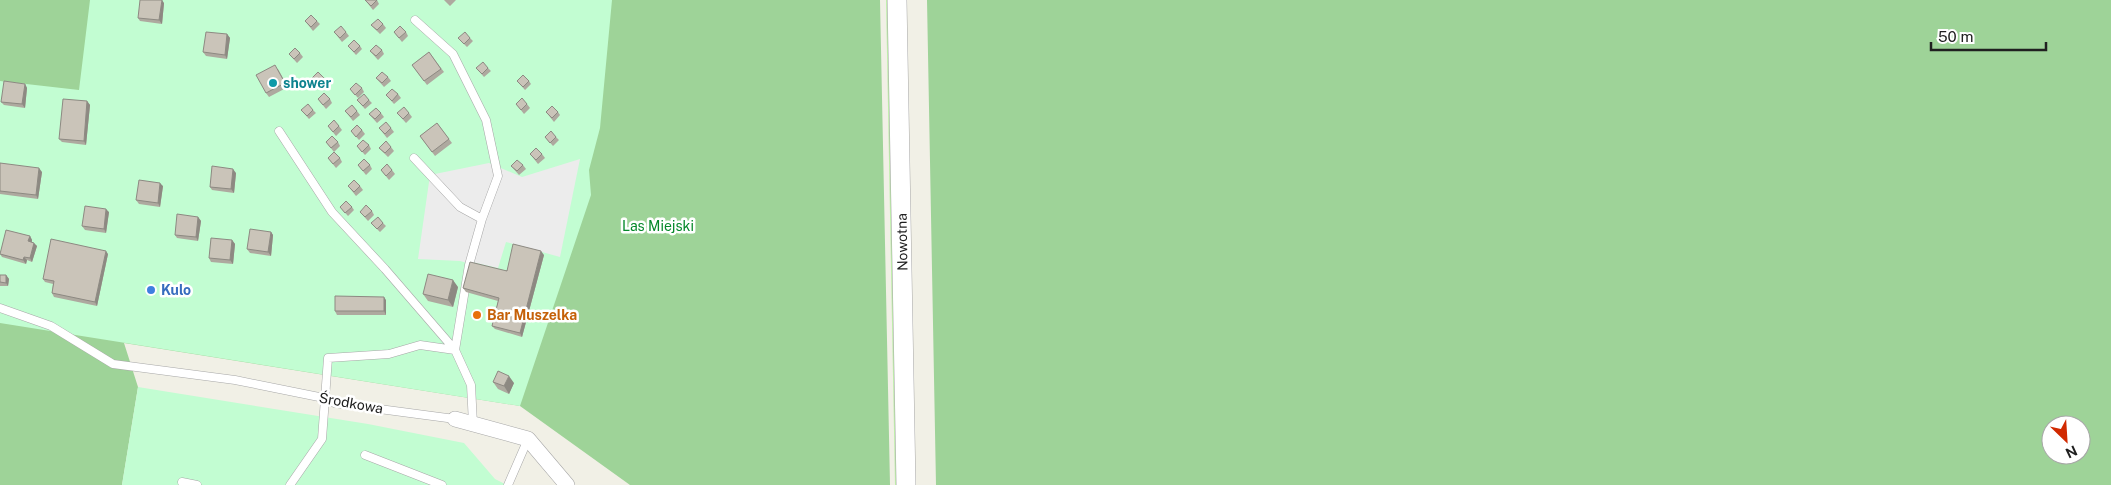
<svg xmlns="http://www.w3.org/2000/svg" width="2111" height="485" viewBox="0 0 2111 485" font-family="'Public Sans',sans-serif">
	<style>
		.grass { fill: #beeeaa }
		.forest { fill: #9ed398; fill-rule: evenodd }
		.park { fill: #c2fdd2 }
		.parking { fill: #ececec }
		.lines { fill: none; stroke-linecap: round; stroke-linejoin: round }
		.service-casing { stroke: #a7a7a7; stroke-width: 9 }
		.minor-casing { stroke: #a7a7a7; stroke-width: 16 }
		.tertiary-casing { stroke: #a7a7a7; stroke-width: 20 }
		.service { stroke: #fff; stroke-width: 8 }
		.minor { stroke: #fff; stroke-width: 15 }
		.tertiary { stroke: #fff; stroke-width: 19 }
		.wall { fill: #aea99f }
		.shaded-wall { fill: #8d8982 }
		.building { fill: #cac4b9; stroke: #8d8982 }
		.culture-dot { fill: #0f9aa8; stroke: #fff; stroke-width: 2 }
		.shop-dot { fill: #3f7fe0; stroke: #fff; stroke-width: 2 }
		.food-dot { fill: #e8710a; stroke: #fff; stroke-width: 2 }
		.labels { text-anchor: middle; stroke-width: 5; stroke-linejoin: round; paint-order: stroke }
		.culture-label { font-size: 14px; font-weight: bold; fill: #0d838f; stroke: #fff; text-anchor: start }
		.park-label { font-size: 14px; fill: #048829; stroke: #fff }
		.street-label { font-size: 14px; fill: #202020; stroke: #fff }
		.shop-label { font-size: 14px; font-weight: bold; fill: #366cbe; stroke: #fff; text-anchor: start }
		.food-label { font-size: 14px; font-weight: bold; fill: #c56008; stroke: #fff; text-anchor: start }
	</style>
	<rect width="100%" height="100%" fill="#f1f0e6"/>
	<path class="grass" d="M886,0H890L899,485H895Z"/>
	<path class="forest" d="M0,0H880L890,485H630L520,406L124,343L138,387L122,485H0Z
		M927,0H2111V485H936ZM2051,425H2081V455H2051Z"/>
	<path class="park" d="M90,0H612L600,128L589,170L591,195L520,406L0,323V81L79,90Z
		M138,387L368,424L464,443L495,479L507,485H122Z"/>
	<path class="parking" d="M580,159L560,257L506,242L498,268L472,262L471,264L460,261L418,259L430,175L489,163L522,177Z"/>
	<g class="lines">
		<defs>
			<path id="service" d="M279,131L332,212L385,269L455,350L471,385L473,424
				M414,158L460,207L482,219
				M0,308L51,326L113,364L235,380L324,398L334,403L455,419
				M365,455L442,485
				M182,482L197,485
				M290,485L322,439L328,358L389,354L420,345L455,350L469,265L482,219L498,176L486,120L453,54L415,20
				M508,485L528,439"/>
			<path id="minor" d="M455,419L528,439L567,485"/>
			<path id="tertiary" d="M897,0L906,485"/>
		</defs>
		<use href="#service" class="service-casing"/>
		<use href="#minor" class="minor-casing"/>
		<use href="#tertiary" class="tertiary-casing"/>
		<use href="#service" class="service"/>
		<use href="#minor" class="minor"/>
		<use href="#tertiary" class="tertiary"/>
	</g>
	<path class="wall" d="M365,0H377L379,4L373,10Z
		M444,0H456L450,6Z
		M164,3L162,24L140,21L138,18Z
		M305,21H317L320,24L313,31Z
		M383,24L386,28L380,34L371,25Z
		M334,32H346L349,36L342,42Z
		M394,32H406L408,36L402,42Z
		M227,34L230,38L227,59L206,56L203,52Z
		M458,38H470L473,41L467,47Z
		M348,46H360L362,49L356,55Z
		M382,50L384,54L378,60L370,51Z
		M429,52L444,72L427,85L412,65Z
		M300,53L303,57L297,63L289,54Z
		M476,68H488L491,71L484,77Z
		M278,69L288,87L269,97L266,93Z
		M388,77L391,81L384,87L376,78Z
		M312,78H324L326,81L320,87Z
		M517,81H529L531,84L525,90Z
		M25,84L27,88L25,108L4,105L1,102Z
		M362,88L364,92L358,98L350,89Z
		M398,94L401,98L394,104L386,95Z
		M318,99H330L332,103L326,109Z
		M357,100H369L372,103L365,109Z
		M87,101L90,105L86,145L62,142L59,139Z
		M516,104H527L530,108L524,114Z
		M301,110H313L316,113L309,119Z
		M345,111H357L360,115L353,121Z
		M546,112H558L560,115L554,122Z
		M381,113L384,117L377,123L369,114Z
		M397,113H409L412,117L406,123Z
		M437,123L452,143L435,156L420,136Z
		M328,126H339L342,130L336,136Z
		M379,128H391L394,132L387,138Z
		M362,130L365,134L359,140L351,131Z
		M545,137H556L559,140L553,146Z
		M326,142H338L340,146L334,152Z
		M369,145L371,149L365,155L357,146Z
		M391,147L394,151L388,157L379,148Z
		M530,154H542L545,158L538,164Z
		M328,158H340L342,162L336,168Z
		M0,163L42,172L38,199L0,194Z
		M358,165H370L372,169L366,175Z
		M523,165L526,169L519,175L511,166Z
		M381,170H392L395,174L389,180Z
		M236,173L234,193L212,190L210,187Z
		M163,186L160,207L139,204L136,200Z
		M348,186H360L363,190L356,196Z
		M340,207H352L354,210L348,216Z
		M372,211L374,215L368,221L360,212Z
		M109,212L106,233L85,230L82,226Z
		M198,217L201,221L198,241L177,238L175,235Z
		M371,223H383L386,226L380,232Z
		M271,232L273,235L271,256L250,253L247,249Z
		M30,236L32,240V242L37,246L32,262L27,260L26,264L2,257L0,254Z
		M232,240L235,244L233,264L211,262L209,258Z
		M108,254L97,306L54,297L52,293L53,284L45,282L43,279Z
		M544,255L522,337L495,329L492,326L498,301L466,292L463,288Z
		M0,275H6L9,279L8,286H0Z
		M458,287L453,307L428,301L423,294Z
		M386,300V315H337L335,311Z
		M493,382L514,383L509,394L498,389Z"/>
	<path class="shaded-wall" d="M162,0L164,3L162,24L159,20Z
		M227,34L230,38L227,59L225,55Z
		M25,84L27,88L25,108L22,104Z
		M87,101L90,105L86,145L84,141Z
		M39,168L42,172L38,199L36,195Z
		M233,169L236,173L234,193L231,189Z
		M160,183L163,186L160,207L158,203Z
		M106,209L109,212L106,233L104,229Z
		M198,217L201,221L198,241L196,237Z
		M271,232L273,235L271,256L268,252Z
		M30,236L32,240L31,245L28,241Z
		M232,240L235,244L233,264L230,260Z
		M34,243L37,246L32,262L30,258Z
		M106,251L108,254L97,306L95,302Z
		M541,251L544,255L522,337L520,333Z
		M24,257L27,260L26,264L23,260Z
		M6,275L9,279L8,286L6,283Z
		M453,280L458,287L453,307L448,300Z
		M384,297L386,300V315L384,311Z
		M509,376L514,383L509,394L504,386Z"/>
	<path class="building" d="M140,0H162L159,20L138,18Z
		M365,0H377L371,6Z
		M311,15L317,21L311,27L305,21Z
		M378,19L383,24L377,30L371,25Z
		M341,26L346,32L340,38L334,32Z
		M400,26L406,32L399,38L394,32Z
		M206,32L227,34L225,55L203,52Z
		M465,32L470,38L464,44L458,38Z
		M354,40L360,46L354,52L348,46Z
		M376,45L382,50L376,56L370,51Z
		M295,48L300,53L294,59L289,54Z
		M429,52L441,69L424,81L412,65Z
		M483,62L488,68L482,74L476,68Z
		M275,65L285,83L266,93L256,75Z
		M318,72L324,78L317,84L312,78Z
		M382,72L388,77L382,83L376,78Z
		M523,75L529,81L523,87L517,81Z
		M4,81L25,84L22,104L1,102Z
		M356,83L362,88L355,95L350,89Z
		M392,89L398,94L392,101L386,95Z
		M324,93L330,99L323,105L318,99Z
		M364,94L369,100L363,106L357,100Z
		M522,98L527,104L521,110L516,104Z
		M63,99L87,101L84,141L59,139Z
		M308,104L313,110L307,116L301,110Z
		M352,105L357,111L351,117L345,111Z
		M552,106L558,112L552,118L546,112Z
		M404,107L409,113L403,119L397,113Z
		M376,108L381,113L375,119L369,114Z
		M334,120L339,126L333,132L328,126Z
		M386,122L391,128L385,134L379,128Z
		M437,123L449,139L432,152L420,136Z
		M357,125L362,130L356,137L351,131Z
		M551,131L556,137L550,143L545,137Z
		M332,136L338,142L331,148L326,142Z
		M363,140L369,145L362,152L357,146Z
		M386,141L391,147L385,153L379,148Z
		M536,148L542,154L536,160L530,154Z
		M334,152L340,158L333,164L328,158Z
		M364,159L370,165L363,171L358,165Z
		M517,160L523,165L517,171L511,166Z
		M0,163L39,168L36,195L0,191Z
		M387,164L392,170L386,176L381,170Z
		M212,166L233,169L231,189L210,187Z
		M139,180L160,183L158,203L136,200Z
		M354,180L360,186L354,192L348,186Z
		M346,201L352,207L345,213L340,207Z
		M366,205L372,211L365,217L360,212Z
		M85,206L106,209L104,229L82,226Z
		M177,214L198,217L196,237L175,235Z
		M378,217L383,223L377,229L371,223Z
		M250,229L271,232L268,252L247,249Z
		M6,230L30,236L28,241L34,243L30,258L24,257L23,260L0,254Z
		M211,238L232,240L230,260L209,258Z
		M51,239L106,251L95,302L52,293L54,281L43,279Z
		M513,244L541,251L520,333L492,326L499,298L463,288L470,262L507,271Z
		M428,274L453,280L448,300L423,294Z
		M0,275H6V283L0,282Z
		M335,296L384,297V311H335Z
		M498,371L509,376L504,386L493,382Z"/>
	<circle class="culture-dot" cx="273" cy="83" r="5"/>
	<circle class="shop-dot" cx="151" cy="290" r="5"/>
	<circle class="food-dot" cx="477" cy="315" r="5"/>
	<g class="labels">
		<g class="culture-label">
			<text x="283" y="88">shower</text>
		</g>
		<g class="park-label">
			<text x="658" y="231">Las Miejski</text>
		</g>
		<g class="street-label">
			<text transform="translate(902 242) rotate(-91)" y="5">Nowotna</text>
			<text transform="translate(351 403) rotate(10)" y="5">Środkowa</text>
		</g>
		<g class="shop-label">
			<text x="161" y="295">Kulo</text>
		</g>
		<g class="food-label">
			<text x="487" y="320">Bar Muszelka</text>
		</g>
	</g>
	<g transform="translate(2066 440) rotate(155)"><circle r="24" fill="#ffffff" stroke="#a6a6a6"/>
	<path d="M0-4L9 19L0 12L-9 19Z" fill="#d12900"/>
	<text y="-8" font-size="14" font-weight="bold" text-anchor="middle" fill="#202020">N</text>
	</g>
	<path d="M1931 42v8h115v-8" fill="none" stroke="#202020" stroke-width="2.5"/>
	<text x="1938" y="42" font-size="15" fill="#202020" stroke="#ffffff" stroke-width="4" paint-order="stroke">50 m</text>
</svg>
